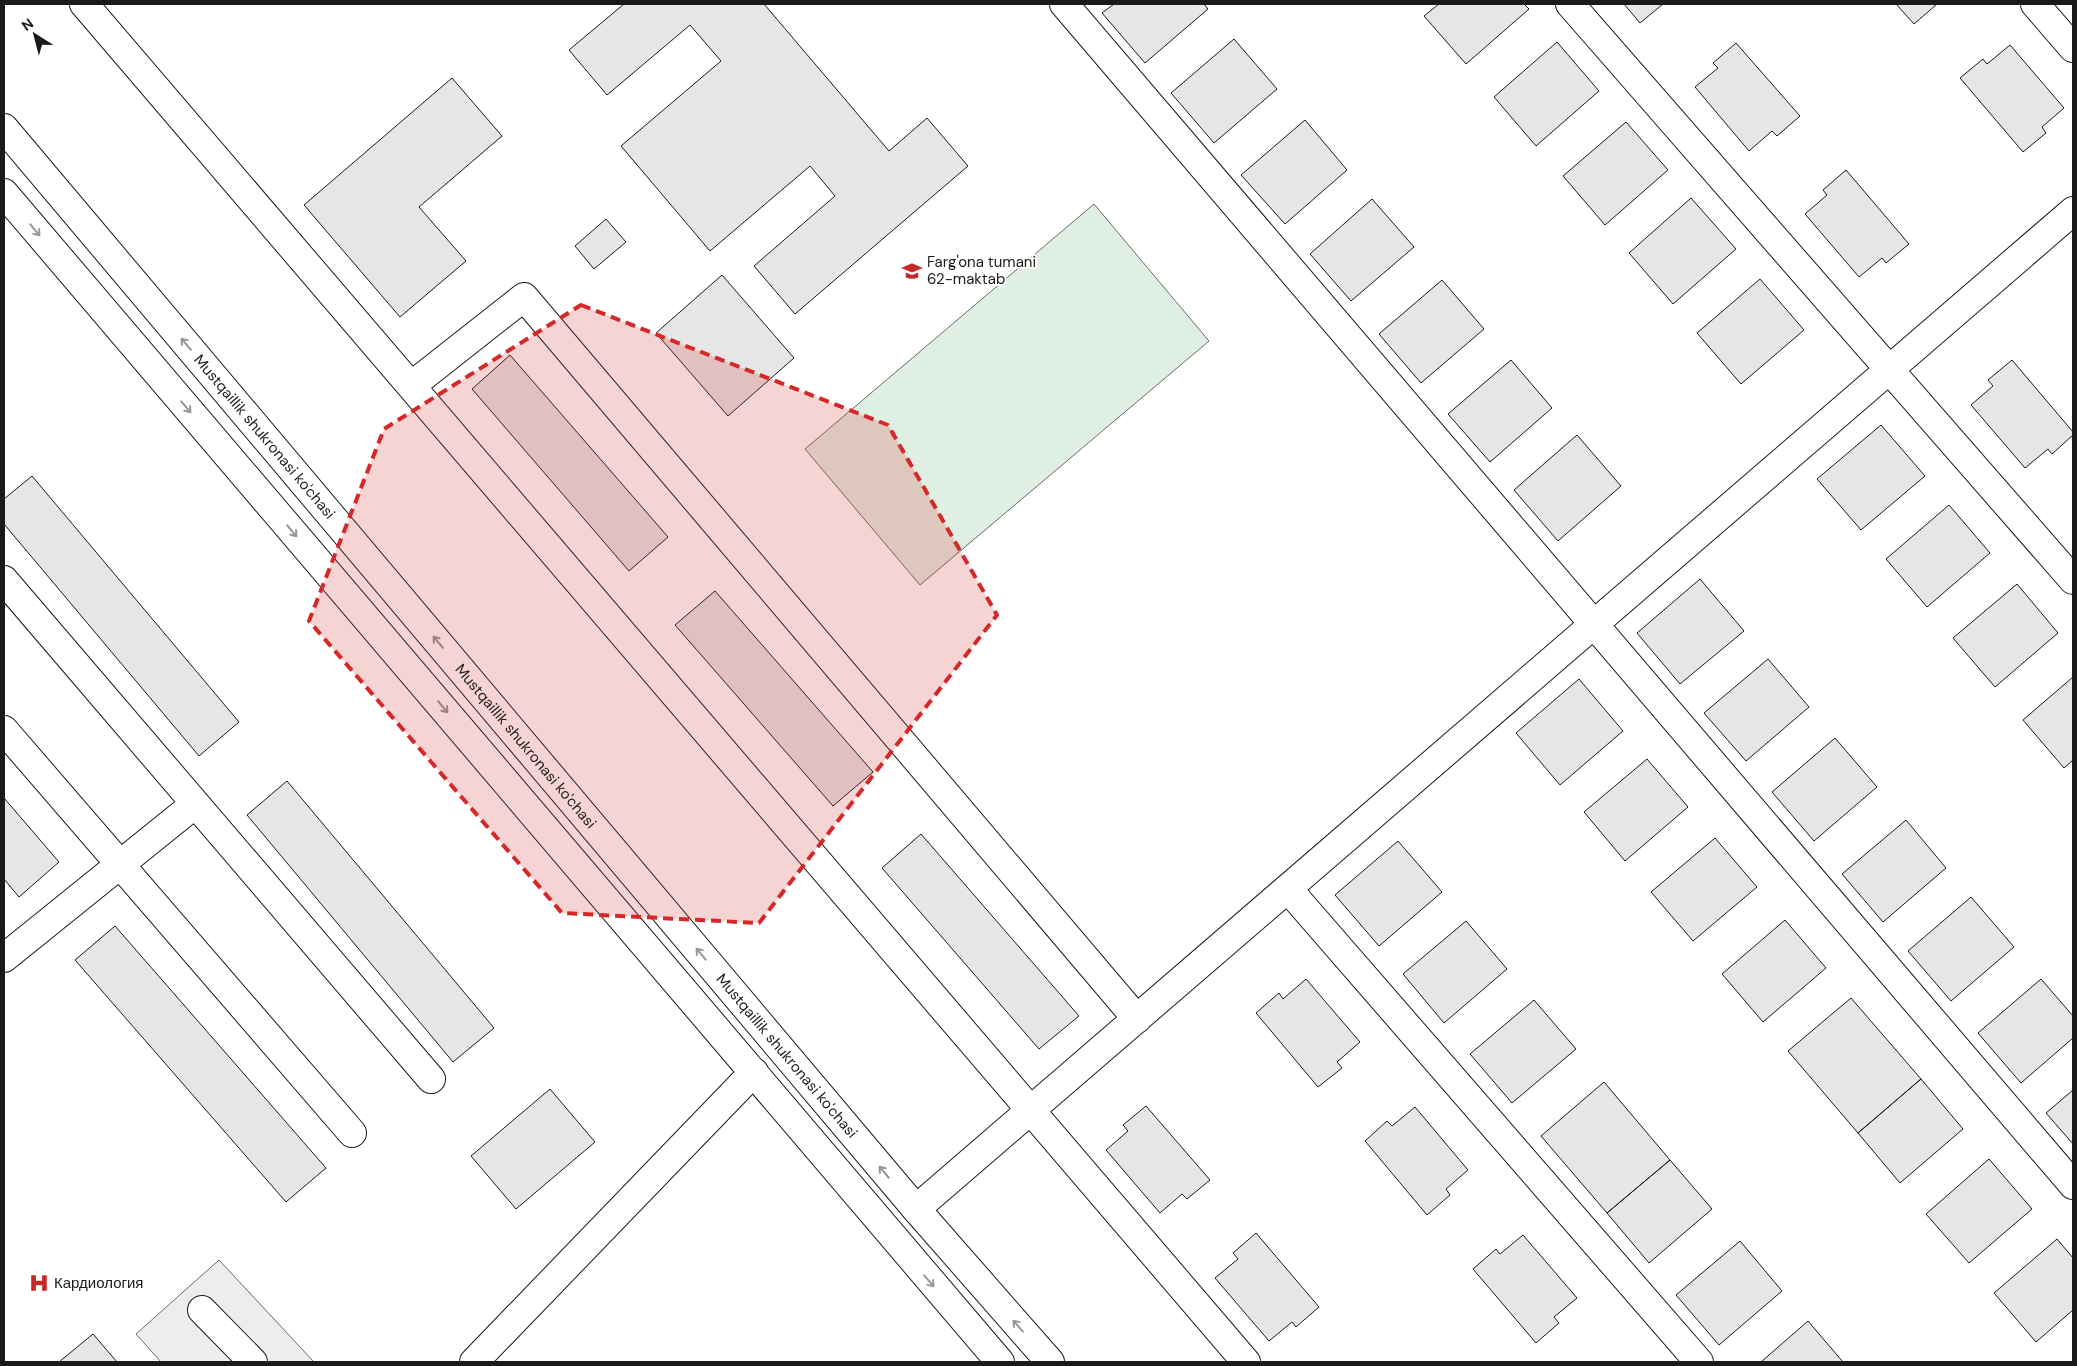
<svg xmlns="http://www.w3.org/2000/svg" width="2077" height="1366" viewBox="0 0 2077 1366" font-family="'DM Sans',sans-serif">
	<style>
		.green { fill: #e0efe3; stroke: #6a6a6a }
		.parking { fill: #ededed; stroke: #6a6a6a }
		.building { fill: #e6e6e6; stroke: #1a1a1a }
		.lines { fill: none; stroke-linecap: round; stroke-linejoin: round }
		.minor-casing { stroke: #1a1a1a; stroke-width: 30 }
		.major-casing { stroke: #1a1a1a; stroke-width: 30 }
		.minor { stroke: #fff; stroke-width: 28 }
		.major { stroke: #fff; stroke-width: 28 }
		.oneway { stroke: #989898 }
		.marked { fill: #d62828; fill-opacity: 0.2; stroke: #d62828; stroke-width: 4; stroke-dasharray: 10 6; stroke-linejoin: round }
		.labels { text-anchor: middle; stroke-width: 4; stroke-linejoin: round; paint-order: stroke }
		.poi-label { font-size: 15px; fill: #1a1a1a; stroke: #fff; text-anchor: start }
		.street-label { font-size: 15px; fill: #1a1a1a; stroke: #fff }
	</style>
	<rect width="100%" height="100%" fill="#fff"/>
	<path class="green" d="M1094,204L1209,341L920,585L805,449Z"/>
	<path class="parking" d="M219,1260L314,1362H161L136,1334Z"/>
	<path class="building" d="M624,4H764L889,151L927,118L968,166L795,314L754,266L835,196L810,166L710,251L621,146L721,61L690,25L607,95L569,50Z
		M1114,4H1204L1208,9L1145,63L1102,13Z
		M1439,4H1524L1529,9L1466,64L1424,16Z
		M1624,4H1663L1640,23Z
		M1896,4H1937L1914,24Z
		M1234,39L1277,89L1214,143L1171,93Z
		M1557,42L1599,91L1536,146L1494,97Z
		M1736,43L1800,116L1777,136L1772,131L1749,151L1695,87L1718,68L1713,63Z
		M2010,45L2064,108L2042,127L2046,133L2023,152L1960,78L1983,59L1987,64Z
		M452,78L502,136L419,207L466,261L400,317L304,205Z
		M1305,120L1347,170L1285,224L1241,175Z
		M1626,122L1668,170L1605,225L1563,176Z
		M1846,170L1909,244L1886,263L1882,258L1859,277L1805,214L1827,195L1823,190Z
		M1691,198L1736,249L1673,304L1629,253Z
		M1372,199L1414,247L1351,301L1310,254Z
		M606,219L626,242L594,269L575,246Z
		M722,275L794,358L728,416L656,333Z
		M1760,279L1804,330L1741,384L1697,333Z
		M1442,280L1484,329L1421,383L1379,334Z
		M510,355L668,537L629,571L472,389Z
		M1511,360L1552,408L1490,462L1448,414Z
		M2012,360L2073,432V435L2052,454L2048,449L2025,468L1971,405L1993,386L1988,380Z
		M1881,425L1925,476L1861,530L1817,479Z
		M1577,435L1621,486L1558,541L1514,490Z
		M32,476L239,722L199,756L4,524V499Z
		M1949,505L1990,553L1927,607L1886,559Z
		M1700,579L1744,631L1680,684L1637,633Z
		M2017,584L2058,633L1995,687L1953,638Z
		M715,591L873,772L833,806L675,625Z
		M1768,659L1809,707L1746,761L1704,713Z
		M2073,677V760L2064,768L2023,720Z
		M1579,679L1623,731L1560,785L1516,733Z
		M1835,738L1877,787L1814,841L1772,792Z
		M1647,759L1688,807L1625,861L1584,812Z
		M287,781L494,1028L453,1062L247,815Z
		M4,798L59,862L19,897L4,879Z
		M1906,820L1946,868L1883,922L1842,874Z
		M921,834L1079,1016L1039,1049L882,868Z
		M1715,838L1757,887L1693,941L1651,892Z
		M1398,841L1442,892L1379,946L1335,895Z
		M1971,897L2014,947L1951,1001L1908,951Z
		M1785,920L1826,968L1763,1022L1722,974Z
		M1466,921L1507,969L1444,1023L1403,974Z
		M115,926L326,1168L286,1202L75,960Z
		M1306,979L1360,1042L1337,1062L1342,1068L1318,1087L1256,1013L1279,993L1283,999Z
		M2041,979L2073,1016V1038L2021,1083L1978,1033Z
		M1851,998L1921,1079L1858,1133L1788,1051Z
		M1534,1000L1576,1049L1512,1103L1470,1054Z
		M1921,1079L1963,1129L1900,1183L1858,1133Z
		M1604,1082L1670,1160L1607,1213L1541,1136Z
		M550,1089L595,1142L516,1209L471,1156Z
		M2073,1090V1144L2046,1113Z
		M1146,1106L1210,1180L1187,1199L1182,1194L1160,1213L1106,1150L1128,1131L1123,1125Z
		M1415,1107L1468,1170L1446,1189L1450,1195L1427,1215L1365,1141L1387,1121L1392,1126Z
		M1989,1159L2032,1209L1969,1263L1926,1214Z
		M1670,1160L1712,1209L1649,1263L1607,1213Z
		M1256,1233L1319,1307L1296,1327L1292,1322L1269,1341L1215,1278L1238,1259L1233,1253Z
		M1523,1235L1577,1298L1554,1317L1559,1323L1536,1343L1473,1269L1496,1249L1500,1254Z
		M2057,1239L2073,1258V1310L2036,1342L1994,1293Z
		M1740,1241L1782,1291L1719,1345L1676,1295Z
		M1808,1321L1843,1362H1761Z
		M93,1334L117,1362H59Z"/>
	<g class="lines">
		<defs>
			<path id="minor" d="M84,4L1246,1362
				M1064,4L2073,1185
				M1570,4L2073,580
				M2035,4L2073,48
				M411,386L524,297L1137,1019
				M4,580L431,1079
				M4,730L352,1133
				M1288,889L1699,1362
				M4,958L195,804
				M916,1209L2073,211
				M202,1310L253,1362
				M474,1362L754,1072"/>
			<g id="major">
				<path id="s1" d="M4,128L916,1209L1050,1362"/>
				<path d="M4,193L1000,1362"/>
			</g>
		</defs>
		<use href="#minor" class="minor-casing"/>
		<use href="#major" class="major-casing"/>
		<use href="#minor" class="minor"/>
		<use href="#major" class="major"/>
	</g>
	<defs><path id="oneway-shaft" d="M-6 0H5M1.5-3L5.5 0L1.5 3" fill="none" stroke-width="1.6" stroke-linecap="round" stroke-linejoin="round" transform="scale(1.25)"/></defs>
	<g class="oneway">
		<use href="#oneway-shaft" transform="translate(35 230) rotate(50)"/>
		<use href="#oneway-shaft" transform="translate(186 344) rotate(-130)"/>
		<use href="#oneway-shaft" transform="translate(186 407) rotate(50)"/>
		<use href="#oneway-shaft" transform="translate(292 531) rotate(50)"/>
		<use href="#oneway-shaft" transform="translate(438 642) rotate(-130)"/>
		<use href="#oneway-shaft" transform="translate(443 707) rotate(50)"/>
		<use href="#oneway-shaft" transform="translate(701 954) rotate(-130)"/>
		<use href="#oneway-shaft" transform="translate(884 1172) rotate(-130)"/>
		<use href="#oneway-shaft" transform="translate(929 1281) rotate(49)"/>
		<use href="#oneway-shaft" transform="translate(1018 1326) rotate(-131)"/>
	</g>
	<path class="marked" d="M581,305L888,425L997,615L759,923L562,913L309,621L384,429Z"/>
	<defs>
		<symbol id="school-bare" viewBox="-9 -9 18 18"><path d="M0-5L7-2L0 1L-7-2ZM-4 1L0 2.5L4 1V4Q0 6-4 4Z" fill="#c62828" stroke="#fff" stroke-width="2.5" paint-order="stroke"/></symbol>
		<symbol id="hospital-bare" viewBox="-9 -9 18 18"><path d="M-5-5h3v3.5h4V-5h3V5h-3V1.5h-4V5h-3Z" fill="#c62828" stroke="#fff" stroke-width="2.5" paint-order="stroke"/></symbol>
	</defs>
	<g fill-rule="evenodd">
		<use href="#school-bare" x="898" y="257" width="28" height="28"/>
		<use href="#hospital-bare" x="25" y="1269" width="28" height="28"/>
	</g>
	<g class="labels">
		<g class="poi-label">
			<text x="927" y="267">Farg'ona tumani<tspan x="927" dy="17">62-maktab</tspan></text>
			<text x="54" y="1288">Кардиология</text>
		</g>
		<g class="street-label">
			<text dy="5" stroke="none"><textPath href="#s1" startOffset="404">Mustqaillik shukronasi ko'chasi</textPath></text>
			<text dy="5" stroke="none"><textPath href="#s1" startOffset="809">Mustqaillik shukronasi ko'chasi</textPath></text>
			<text dy="5" stroke="none"><textPath href="#s1" startOffset="1214">Mustqaillik shukronasi ko'chasi</textPath></text>
		</g>
	</g>
	<rect width="2077" height="1366" fill="none" stroke="#1a1a1a" stroke-width="10"/>
	<g transform="translate(35 35) rotate(324)" stroke="#ffffff" stroke-width="4" paint-order="stroke">
	<path d="M0-4L9 19L0 12L-9 19Z" fill="#1a1a1a"/>
	<text y="-8" font-size="14" font-weight="bold" text-anchor="middle" fill="#1a1a1a">N</text>
	</g>
</svg>
